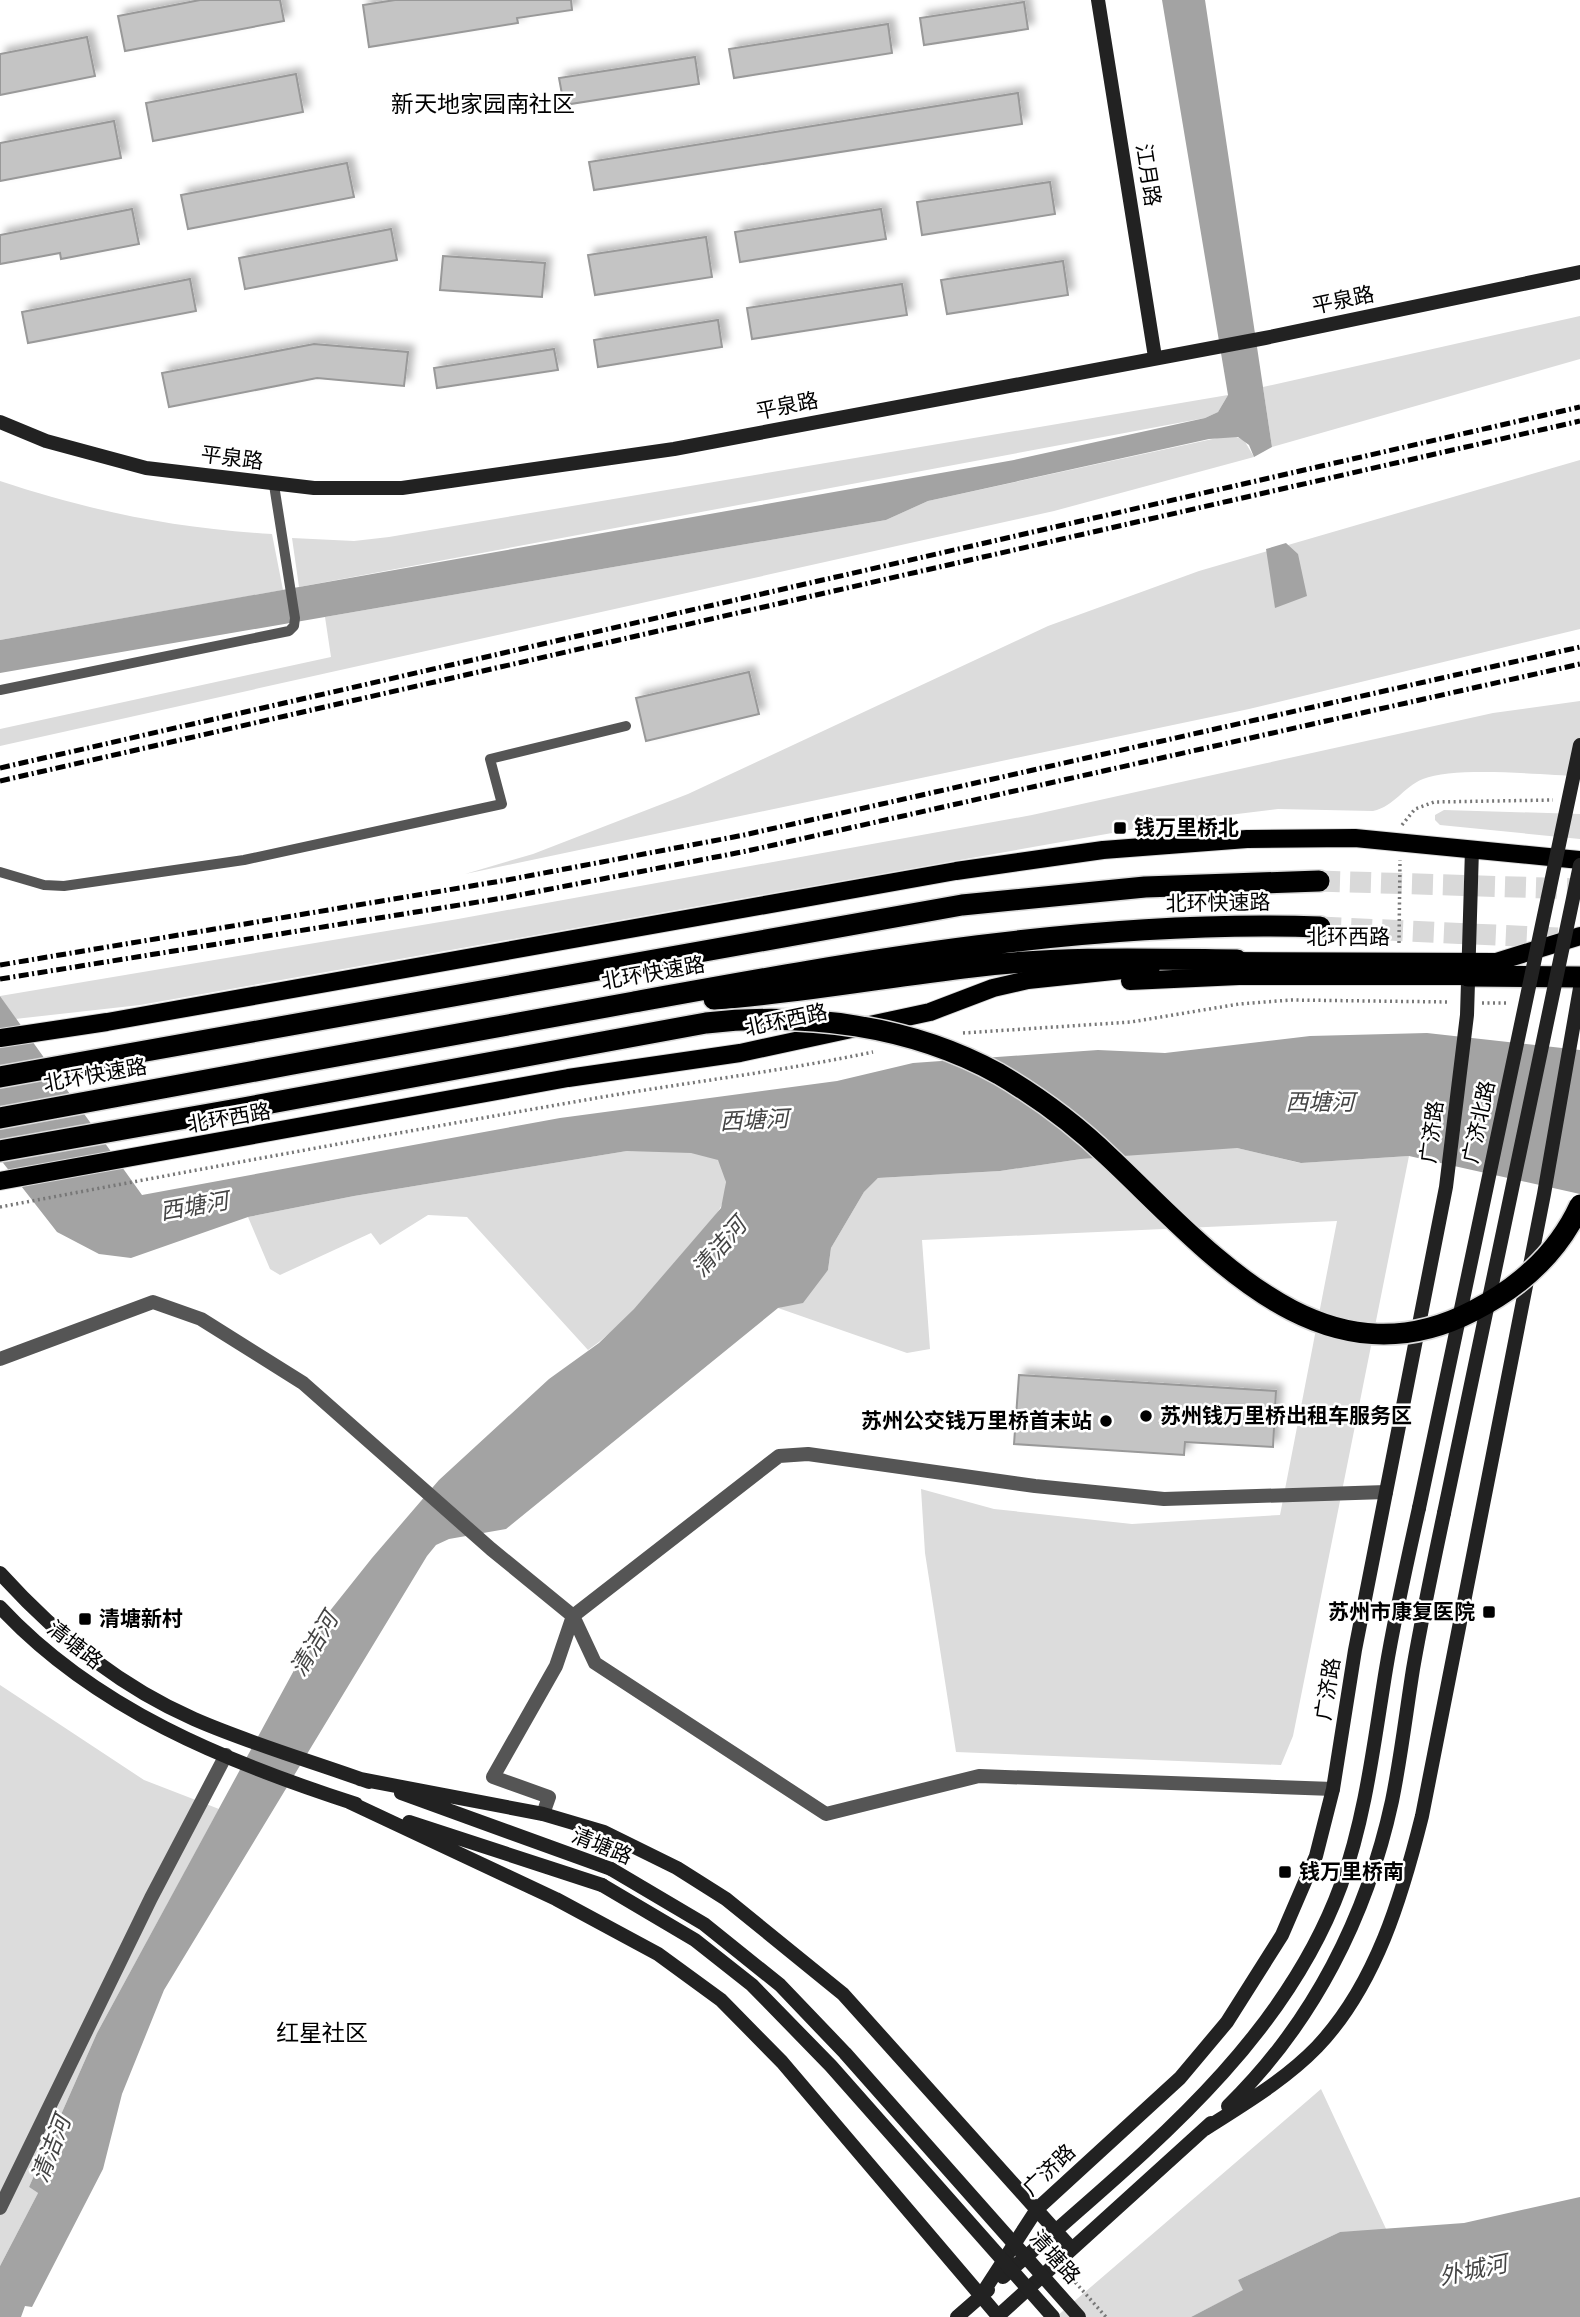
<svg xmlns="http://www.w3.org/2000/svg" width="1580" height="2317" viewBox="0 0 1580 2317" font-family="Karla,'Noto Sans SC',sans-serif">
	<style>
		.green { fill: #dcdcdc }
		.water { fill: #a3a3a3 }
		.building { fill: #c4c4c4; stroke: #999; stroke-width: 2; filter: url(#shadow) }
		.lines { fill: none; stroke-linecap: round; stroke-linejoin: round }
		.highway-tunnel { stroke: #d9d9d9; stroke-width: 21; stroke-dasharray: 21 10; stroke-linecap: butt }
		.primary-casing { stroke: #dbdbdb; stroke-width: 20 }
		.highway-casing { stroke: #dbdbdb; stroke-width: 24 }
		.path { stroke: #777; stroke-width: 3.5; stroke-dasharray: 2 3.5; stroke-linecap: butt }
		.lane { stroke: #555; stroke-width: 10 }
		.street { stroke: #555; stroke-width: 14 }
		.secondary { stroke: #222; stroke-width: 14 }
		.primary { stroke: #000; stroke-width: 18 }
		.highway { stroke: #000; stroke-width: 21 }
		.rail { stroke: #000; stroke-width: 5; stroke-dasharray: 10 3.5 2 3.5; stroke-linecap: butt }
		.highway-bridge-casing { stroke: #dbdbdb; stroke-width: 24; stroke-linecap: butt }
		.secondary-bridge { stroke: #222; stroke-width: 14 }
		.highway-bridge { stroke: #000; stroke-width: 21 }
		.poi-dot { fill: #000; stroke: #fff; stroke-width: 2.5 }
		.labels { text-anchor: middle; stroke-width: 5; stroke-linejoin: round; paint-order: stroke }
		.street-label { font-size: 21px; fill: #000; stroke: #fff }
		.poi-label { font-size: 21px; font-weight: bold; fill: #000; stroke: #fff; text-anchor: start }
		.neighbourhood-label { font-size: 23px; fill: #000; stroke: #fff }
		.water-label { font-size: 23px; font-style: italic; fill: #444; stroke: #fff }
	</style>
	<defs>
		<filter id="shadow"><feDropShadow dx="6" dy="-6" stdDeviation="3.5" flood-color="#0004"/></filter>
	</defs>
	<rect width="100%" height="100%" fill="#fff"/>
	<path class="green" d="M1580,316V359L1272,447L1263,387Z
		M1228,395L1218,412L1205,418L299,587L292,538L354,541L389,537Z
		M1231,435L1244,440L1254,457L1054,511L0,746V729L331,657L325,617L886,520L928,501Z
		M1580,460V629L1249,709L465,874L533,854L688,794L1048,626L1199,571Z
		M0,481C94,512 174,528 272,534L283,590L0,640Z
		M1580,701V776C1543,775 1454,766 1423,779C1403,787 1395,806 1373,811L1278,809L1180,821L140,1005L15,1019L0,996L458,919L1032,815L1493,713Z
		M1444,810L1580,814V839L1440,825L1435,820V815Z
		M1222,1147L1237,1148L1300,1163L1409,1156L1293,1736L1281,1765L956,1752L925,1553L921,1489L994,1509L1132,1524L1280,1515L1337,1221L922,1240L930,1349L907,1353L778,1308L791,1304L828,1270L831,1248L864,1192L878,1178L1000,1171L1081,1159Z
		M627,1151C648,1150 701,1147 717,1159C730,1169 727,1198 719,1210C711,1223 698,1235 688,1247C658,1283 627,1323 588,1350L467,1217L428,1215L380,1245L371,1233L280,1275L270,1269L248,1217L354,1196Z
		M0,1685L144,1780L219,1809L97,2033L29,2187L38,2193L0,2266Z
		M1321,2089L1387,2231L1340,2232L1238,2280L1244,2290L1191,2317H1056Z"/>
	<path class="water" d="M1162,0H1205L1272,447L1254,457L1249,445L1238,437L1209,439L928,501L886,520L0,673V640L1014,460L1205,418L1218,412L1228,395Z
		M1286,543L1298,554L1307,596L1275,608L1266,549Z
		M0,996L142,1195L560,1118L837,1081L913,1063L1098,1050L1165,1053L1310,1036L1427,1033L1580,1050V1194L1409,1156L1301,1163L1237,1148L1081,1159L1000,1171L878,1178L864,1192L831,1248L828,1270L803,1303L778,1308L506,1529L449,1539L436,1545L427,1556L164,1990L122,2094L103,2169L32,2307L25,2306L21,2317H0V2266L38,2193L29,2187L97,2033L305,1650L329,1612L372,1558L439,1480L549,1379L599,1343L634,1309L721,1208L726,1182L718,1160L691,1153L627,1151L354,1196L248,1217L131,1258L99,1254L57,1232L0,1159Z
		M1580,2197V2317H1191L1243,2290L1238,2280L1340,2232L1464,2223Z"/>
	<path class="building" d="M200,0H280L284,21L125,51L118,16Z
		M395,0H571L572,10L517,18L518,23L369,47L363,5Z
		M1024,2L1028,29L924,45L920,18Z
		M888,24L892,53L734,78L729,49Z
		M87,37L95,76L0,95V54Z
		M695,57L699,84L564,105L559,78Z
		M296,74L303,112L153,141L146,103Z
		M1018,93L1022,124L594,190L589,162Z
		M114,121L121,158L0,181V143Z
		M347,163L354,197L188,229L181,195Z
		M1050,182L1055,214L922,235L917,202Z
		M132,209L139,244L61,259L60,253L0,264V235Z
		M881,209L886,239L740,262L735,232Z
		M391,229L397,260L245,289L239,258Z
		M706,237L712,277L595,295L588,255Z
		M443,256L545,263L542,297L440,290Z
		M1063,261L1068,295L947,314L941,280Z
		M190,279L196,311L28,343L22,312Z
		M902,284L907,315L752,339L747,308Z
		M718,320L722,347L598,367L594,340Z
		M314,344L408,352L404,386L317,378L169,407L162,373Z
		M554,349L558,370L437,388L434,368Z
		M749,672L759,714L646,741L636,698Z
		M1019,1375L1276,1391L1273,1447L1185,1442L1184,1455L1014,1444Z"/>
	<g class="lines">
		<path class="highway-tunnel" d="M1319,881L1580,889
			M1320,927L1559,938"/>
		<defs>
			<path id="primary" d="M1224,961L1496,962L1580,936
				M1130,981L1239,976H1468
				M0,1038L107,1022L956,871L1103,850L1247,839L1355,838L1580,860
				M0,1181L568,1078L740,1053L930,1012L993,988L1028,980L1151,967"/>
			<path id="highway" d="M1468,976L1580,977
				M714,999C801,993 885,977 972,967C1059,956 1150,959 1237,960
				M0,1077L962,905L1145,887L1319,881
				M0,1118C211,1079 423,1040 634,1002C860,961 1089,919 1320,927
				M0,1151L243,1108"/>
		</defs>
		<use href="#primary" class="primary-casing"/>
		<use href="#highway" class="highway-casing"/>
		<path class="path" d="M1402,825L1415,809L1434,802L1553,800
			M1399,943L1400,860
			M1482,1003H1509
			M963,1033L1131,1022L1239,1004L1291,1000L1450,1002
			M0,1207C195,1170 390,1134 585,1100C681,1083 778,1072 873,1052
			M1068,2274L1106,2317"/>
		<path class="lane" d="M0,690L289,631L294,626L295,618L274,485
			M0,872L44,885L64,886L244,860L502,804L490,759L626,726"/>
		<path class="street" d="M0,1359L153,1302L201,1319L303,1383L491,1549L573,1616L595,1663L826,1814L979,1776L1333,1789
			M543,1814L549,1797L493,1777L556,1666L573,1616L779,1456L808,1454L1035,1486L1164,1499L1386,1492
			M0,2208L151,1898L226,1755"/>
		<path class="secondary" d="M1098,0L1155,357
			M0,422L46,441L146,468L314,488H402L674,449L1265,338L1580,272
			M0,1573C55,1634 119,1686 194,1719C251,1744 311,1761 369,1782
			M0,1607C95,1709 226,1762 356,1804
			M360,1779L543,1814L604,1832L677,1868L726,1899L843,1994L1072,2249
			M401,1793L611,1869
			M349,1802L556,1899L658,1954L721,2000L782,2062L998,2316
			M409,1822L602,1885
			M1228,2106C1313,2023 1367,1916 1392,1801C1401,1757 1406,1713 1413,1669C1422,1617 1433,1565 1444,1513
			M1205,2129C1244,2104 1285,2080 1317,2047C1376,1985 1402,1896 1422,1816L1544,1194L1580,988
			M1003,2277C1130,2163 1280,2052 1341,1885C1366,1815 1374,1742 1386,1669C1395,1615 1407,1562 1419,1508
			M980,2297L1037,2209L1180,2078L1227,2022L1282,1935L1316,1856L1333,1789L1355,1650L1446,1187L1467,1015L1472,849
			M957,2317L988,2290
			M997,2317L1211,2123"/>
		<use href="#primary" class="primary"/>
		<use href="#highway" class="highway"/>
		<path class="rail" d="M0,768L1580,407
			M0,781L1580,421
			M0,965L507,880L744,835L1580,647
			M0,979L509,897L747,851L1580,664"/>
		<defs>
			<path id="highway-bridge" d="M243,1108L706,1023C805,1012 910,1025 999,1074C1038,1097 1076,1125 1109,1157C1208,1250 1321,1390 1473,1311C1520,1287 1558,1253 1580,1205"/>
		</defs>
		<use href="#highway-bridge" class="highway-bridge-casing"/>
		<path class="secondary-bridge" d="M1419,1508L1580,745
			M1444,1513L1580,865
			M611,1869L704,1924L780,1985L845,2053L1079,2317
			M602,1885L695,1940L752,1985L831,2066L1053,2317"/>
		<use href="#highway-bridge" class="highway-bridge"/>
	</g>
	<g class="poi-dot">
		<rect x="1113" y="821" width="14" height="14" rx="3.5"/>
		<circle cx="1146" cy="1416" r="7"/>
		<circle cx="1106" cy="1421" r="7"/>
		<rect x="1482" y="1605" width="14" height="14" rx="3.5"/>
		<rect x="78" y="1612" width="14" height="14" rx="3.5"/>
		<rect x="1278" y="1865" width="14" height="14" rx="3.5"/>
	</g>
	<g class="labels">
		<g class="street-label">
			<text transform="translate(1148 175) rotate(81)" y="7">江月路</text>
			<text transform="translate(1343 300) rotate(-12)" y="7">平泉路</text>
			<text transform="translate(787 406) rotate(-11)" y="7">平泉路</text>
			<text transform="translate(232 458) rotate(7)" y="7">平泉路</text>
			<text transform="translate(1218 903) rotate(-1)" y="7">北环快速路</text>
			<text x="1348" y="944">北环西路</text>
			<text transform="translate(653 973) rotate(-10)" y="7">北环快速路</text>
			<text transform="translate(786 1020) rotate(-12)" y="7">北环西路</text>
			<text transform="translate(95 1075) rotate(-10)" y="7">北环快速路</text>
			<text transform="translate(229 1118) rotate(-10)" y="7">北环西路</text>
			<text transform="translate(1479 1122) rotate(-78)" y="7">广济北路</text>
			<text transform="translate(1432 1132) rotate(-83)" y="7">广济路</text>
			<text transform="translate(75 1645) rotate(38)" y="7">清塘路</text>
			<text transform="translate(1328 1689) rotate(-81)" y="7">广济路</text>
			<text transform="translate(602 1846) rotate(22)" y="7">清塘路</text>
			<text transform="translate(1049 2170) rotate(-44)" y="7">广济路</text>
			<text transform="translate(1055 2257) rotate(48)" y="7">清塘路</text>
		</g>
		<g class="poi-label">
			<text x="1134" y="835">钱万里桥北</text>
			<text x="1160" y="1423">苏州钱万里桥出租车服务区</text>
			<text x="1092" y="1428" text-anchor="end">苏州公交钱万里桥首末站</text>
			<text x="1475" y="1619" text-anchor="end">苏州市康复医院</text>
			<text x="99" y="1626">清塘新村</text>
			<text x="1299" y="1879">钱万里桥南</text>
		</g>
		<g class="neighbourhood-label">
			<text x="483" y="112">新天地家园南社区</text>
			<text x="322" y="2041">红星社区</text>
		</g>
		<g class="water-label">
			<text x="1320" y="1110">西塘河</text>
			<text transform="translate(754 1120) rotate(-3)" y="8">西塘河</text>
			<text transform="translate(194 1206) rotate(-10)" y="8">西塘河</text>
			<text transform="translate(719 1247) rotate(-49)" y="8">清洁河</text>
			<text transform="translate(314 1644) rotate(-59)" y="8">清洁河</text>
			<text transform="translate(51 2149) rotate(-69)" y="8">清洁河</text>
			<text transform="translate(1473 2270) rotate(-12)" y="8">外城河</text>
		</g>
	</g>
</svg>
